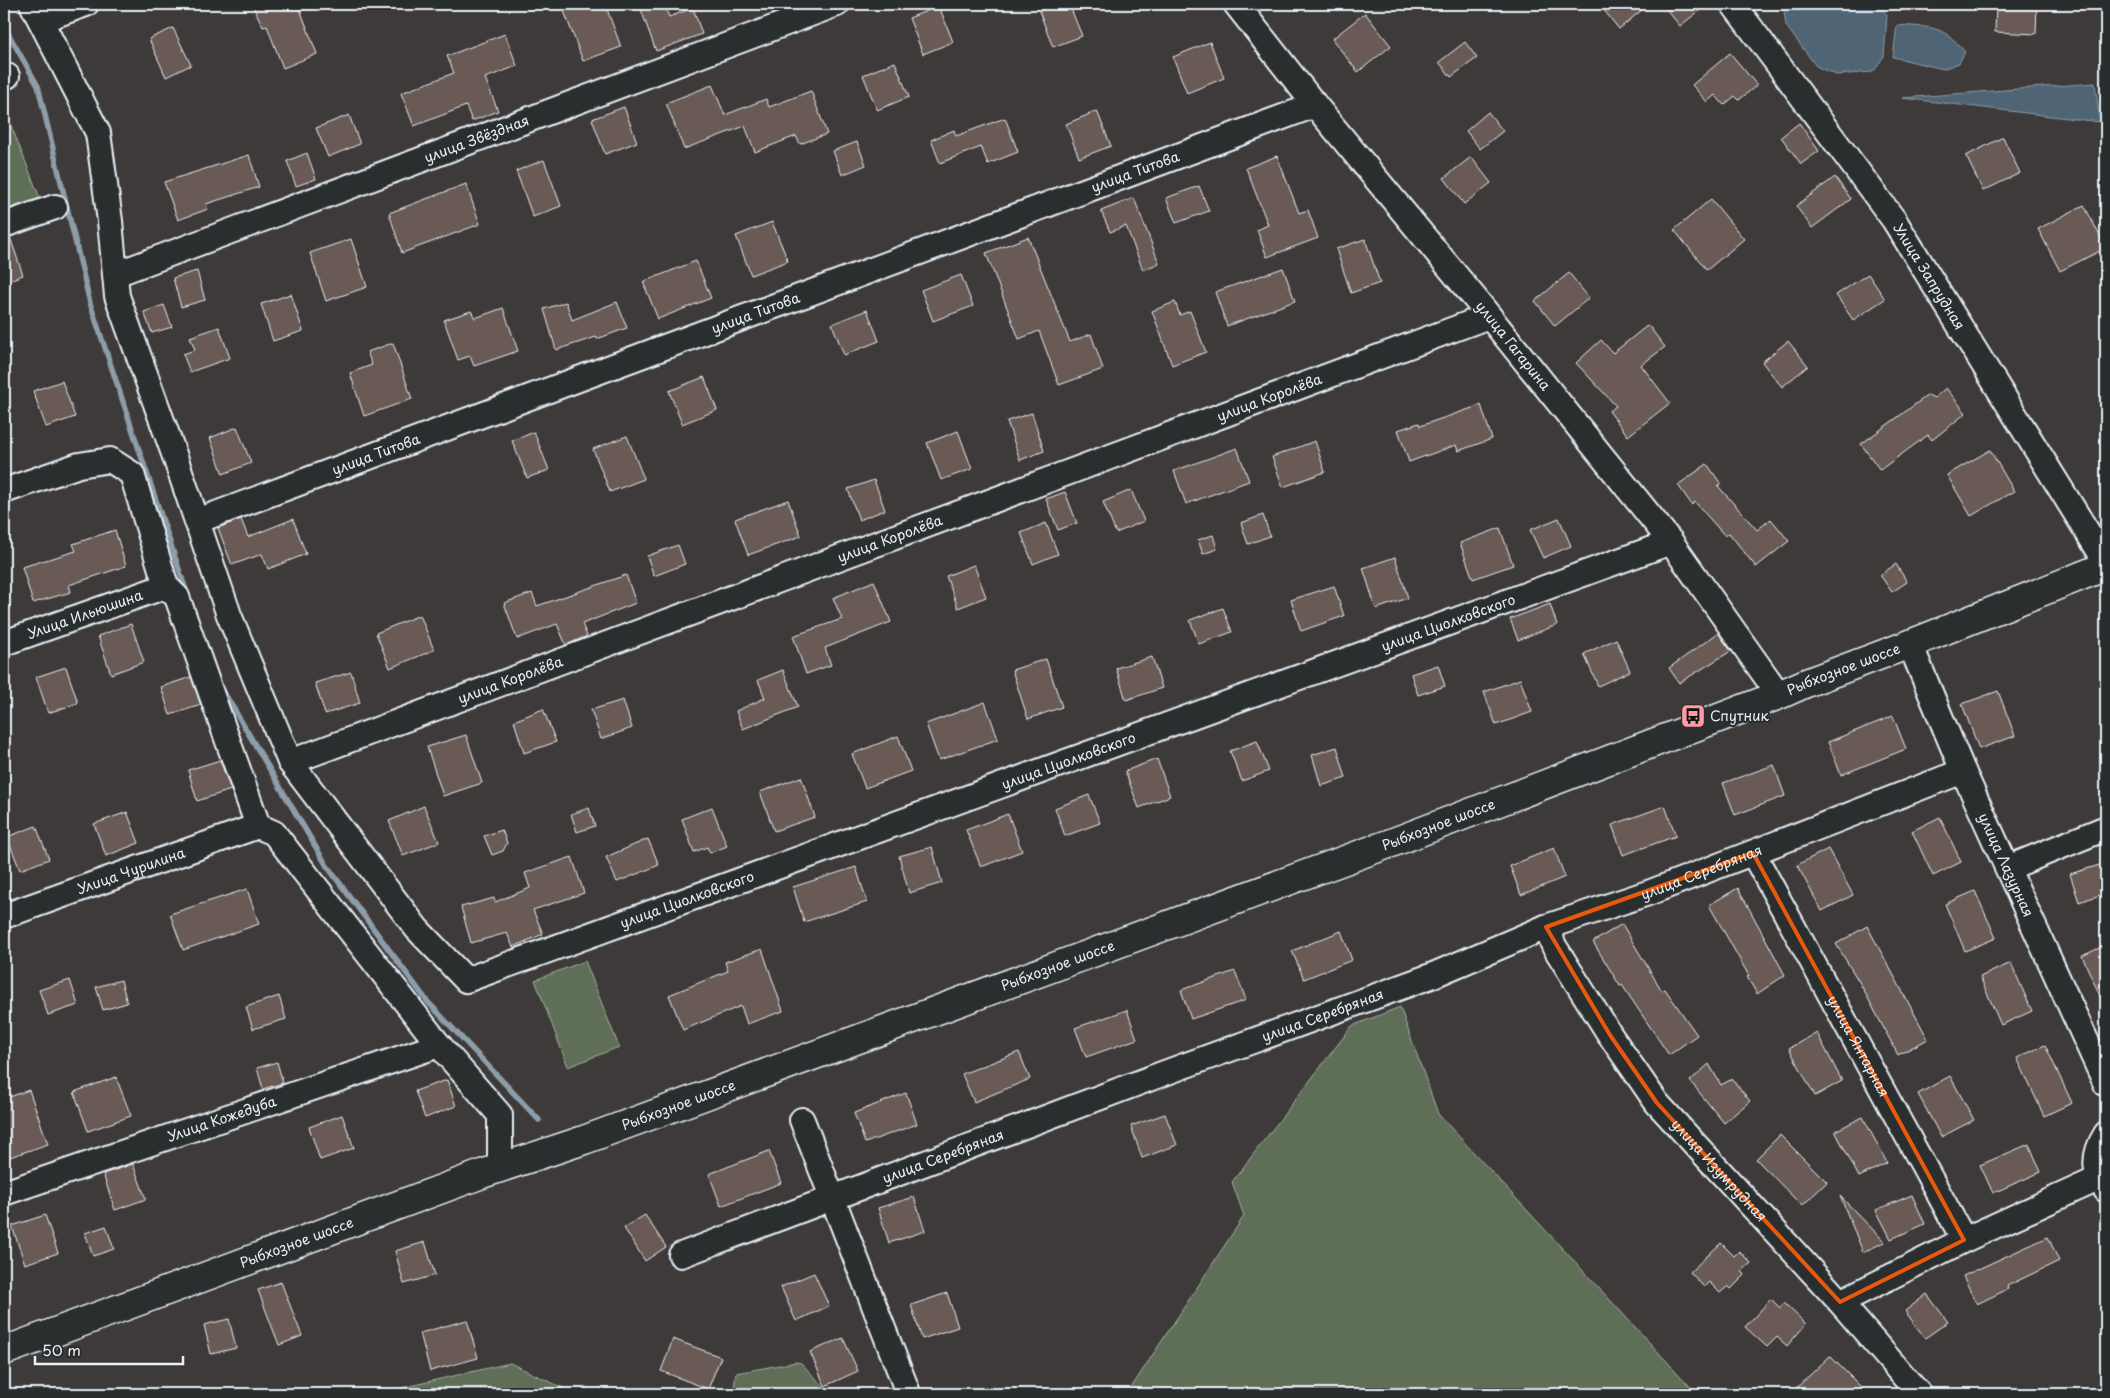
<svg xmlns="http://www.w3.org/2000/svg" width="2110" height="1398" viewBox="0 0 2110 1398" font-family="'Playpen Sans',sans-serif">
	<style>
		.green { fill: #5e6e57; stroke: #a3b0a8 }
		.water { fill: #506574; stroke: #8d9da9 }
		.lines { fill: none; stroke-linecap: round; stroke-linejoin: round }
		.stream { stroke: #8d9da9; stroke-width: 5.5 }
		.building { fill: #6b5a54; stroke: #e8f1f8 }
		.street-casing { stroke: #e8f1f8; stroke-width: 28 }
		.secondary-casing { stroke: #e8f1f8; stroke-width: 31 }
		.street { stroke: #2a2d2e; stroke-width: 24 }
		.secondary { stroke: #2a2d2e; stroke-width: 28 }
		.marked { fill: none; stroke: #e8590c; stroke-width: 4; stroke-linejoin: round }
		.labels { text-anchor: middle; stroke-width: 4; stroke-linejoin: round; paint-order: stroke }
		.street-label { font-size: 14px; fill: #e8f1f8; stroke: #2a2d2e }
		.poi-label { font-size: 14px; fill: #e8f1f8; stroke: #2a2d2e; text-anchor: start }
	</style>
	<rect width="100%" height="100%" fill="#3e3a39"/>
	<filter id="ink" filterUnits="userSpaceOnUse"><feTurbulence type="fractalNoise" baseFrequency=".02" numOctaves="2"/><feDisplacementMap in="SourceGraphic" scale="10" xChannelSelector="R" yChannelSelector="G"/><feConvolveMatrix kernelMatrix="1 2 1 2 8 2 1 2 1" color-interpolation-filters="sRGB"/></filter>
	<g filter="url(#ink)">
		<path class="green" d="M4,108L40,198L4,210Z
			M585,961L619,1047L568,1067L535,980Z
			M1400,1007L1438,1114L1697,1394H1127L1244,1216L1232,1182L1352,1026Z
			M796,1362L801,1363L831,1394H733L736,1373Z
			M510,1363L576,1394H375Z"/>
		<path class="water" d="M1789,4H1877L1887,15L1884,56L1873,72L1836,75L1816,66L1786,26L1784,11Z
			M1897,25C1931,28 1941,23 1965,52L1959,63L1943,69L1893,57Z
			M2095,83L2100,122L1902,98Z"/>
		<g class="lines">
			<path class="stream" d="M4,26L38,86L90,303L188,596
				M219,684L327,866L427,1001L539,1120"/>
		</g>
		<path class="building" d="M252,4H298L317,54L283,68L267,26L263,27Z
			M584,4H605L621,47L583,61L564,11Z
			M639,4H664L669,17L693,8L702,34L656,51Z
			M1058,4H1069L1082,36L1053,47L1039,11Z
			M1599,4H1649L1619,29Z
			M1662,4H1708L1680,26Z
			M1996,4H2037L2036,34L1995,32Z
			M939,6L953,42L923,54L909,18Z
			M1365,13L1391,46L1358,72L1332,39Z
			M173,28L191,65L166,77L149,39Z
			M505,34L517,66L485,78L498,111L472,121L466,106L414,126L401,93L454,73L447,56Z
			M1210,42L1224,78L1187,93L1173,57Z
			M1465,42L1477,58L1451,77L1439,62Z
			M1730,53L1757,85L1739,100L1735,96L1724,105L1715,95L1707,102L1692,85Z
			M895,62L909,97L877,110L863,75Z
			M712,85L725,115L766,99L769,107L811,91L827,134L800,144L796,136L755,152L745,126L684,149L666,103Z
			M624,107L637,142L605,154L592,119Z
			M1097,111L1111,146L1079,158L1066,124Z
			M1488,112L1503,131L1480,149L1466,131Z
			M349,115L360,144L328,157L316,128Z
			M1005,118L1018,152L988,164L981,147L940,163L931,140L954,130L956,136Z
			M1799,123L1819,151L1801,164L1781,137Z
			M2003,137L2020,173L1983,191L1966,156Z
			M857,142L866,165L842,175L833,151Z
			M307,153L316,179L296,186L287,161Z
			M249,155L259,187L206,204L208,209L178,220L164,182Z
			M1277,156L1299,213L1308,210L1318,238L1267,257L1257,230L1268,225L1246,168Z
			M1471,157L1491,183L1464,204L1444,178Z
			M544,160L561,206L533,217L516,171Z
			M1835,177L1851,199L1812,228L1796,206Z
			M466,184L480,224L402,253L389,213Z
			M1199,186L1209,211L1176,223L1166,198Z
			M1134,198L1159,263L1143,270L1126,226L1110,232L1101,211Z
			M1711,199L1744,239L1707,270L1674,230Z
			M2084,205L2106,248L2060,271L2038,229Z
			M772,222L788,261L751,275L736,236Z
			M10,237L23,275L4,282V238Z
			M1028,237L1070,342L1091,334L1103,369L1059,385L1039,331L1019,339L986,253Z
			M351,239L367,287L326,301L310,253Z
			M1365,239L1380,283L1351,293L1336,249Z
			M696,261L711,298L658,319L643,282Z
			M1283,268L1295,301L1227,326L1215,292Z
			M197,271L205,300L181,307L173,278Z
			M1569,273L1589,298L1555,326L1535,301Z
			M1868,274L1885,299L1853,320L1836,295Z
			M961,275L973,306L933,321L921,290Z
			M291,294L303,331L273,341L261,304Z
			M566,302L572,320L617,302L627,328L597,339L596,337L556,350L544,309Z
			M1175,302L1180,315L1190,311L1206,352L1172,365L1152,311Z
			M164,305L172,327L152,333L144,312Z
			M503,308L518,351L474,366L470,356L458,360L444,320L471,311L475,318Z
			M867,310L879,341L844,355L832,324Z
			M1648,325L1665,347L1641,365L1670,403L1628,436L1609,411L1616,406L1576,363L1601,340L1613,353Z
			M219,327L230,358L190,372L183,354L195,350L190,337Z
			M1788,341L1808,366L1782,387L1762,362Z
			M393,343L412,399L364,416L350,373L372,365L367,352Z
			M704,377L717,410L682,424L669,391Z
			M62,381L75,417L46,427L33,391Z
			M1946,388L1966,413L1932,440L1928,435L1880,470L1861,444L1928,395L1934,398Z
			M1481,405L1492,439L1458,451L1456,445L1409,462L1398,430L1419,423L1420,426Z
			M1032,413L1044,451L1020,460L1007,421Z
			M237,427L251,463L223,474L210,438Z
			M958,431L972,469L941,480L927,443Z
			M534,432L549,470L527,478L512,441Z
			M627,436L644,479L610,492L593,449Z
			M1315,441L1325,472L1283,487L1272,457Z
			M1237,448L1249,481L1186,504L1174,471Z
			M1990,450L2014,491L1971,516L1947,475Z
			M1707,464L1721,484L1718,486L1757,530L1771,519L1789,541L1756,567L1729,533L1725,536L1695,502L1692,505L1678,485Z
			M874,480L885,510L859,520L848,489Z
			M1131,490L1144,521L1116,533L1103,502Z
			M1065,492L1077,523L1058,530L1046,499Z
			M788,500L801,536L748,555L735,519Z
			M1263,515L1270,536L1248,544L1241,523Z
			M1559,518L1571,546L1543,558L1530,530Z
			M241,519L248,537L293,519L306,554L268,569L262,554L232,565L218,528Z
			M1046,523L1058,554L1033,564L1021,533Z
			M1500,528L1513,565L1473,579L1460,543Z
			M115,530L126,566L69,585L71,592L33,603L22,567L76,551L73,544Z
			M1213,535L1217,549L1203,554L1198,540Z
			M678,545L685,564L654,576L647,556Z
			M1395,557L1408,598L1376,609L1363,568Z
			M1896,564L1907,582L1892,592L1880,575Z
			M974,565L986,597L958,608L946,576Z
			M626,575L636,603L582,624L587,636L566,645L557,624L517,639L504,603L532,593L537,606Z
			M874,581L891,622L825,648L831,665L806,674L793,636L842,619L833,598Z
			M1334,586L1344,616L1301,631L1291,600Z
			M1550,604L1557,625L1518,640L1510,619Z
			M1223,608L1232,632L1199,644L1190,620Z
			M420,615L434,650L390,668L376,633Z
			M131,624L144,662L111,674L98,636Z
			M1718,633L1731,651L1679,683L1669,668Z
			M1616,639L1630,671L1598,686L1584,654Z
			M1152,657L1162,688L1126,700L1116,668Z
			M1046,659L1062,707L1028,719L1012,670Z
			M1438,665L1445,686L1418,695L1411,674Z
			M66,667L78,703L48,713L36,677Z
			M783,670L798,707L743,729L736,711L765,698L758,680Z
			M351,672L360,703L325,714L315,683Z
			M191,677L201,705L170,715L161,687Z
			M1520,679L1532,712L1496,725L1484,692Z
			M1998,691L2015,736L1979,749L1962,704Z
			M623,700L632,728L601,739L591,710Z
			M985,702L998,739L939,760L926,724Z
			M543,709L556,742L524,753L514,721Z
			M1893,716L1906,749L1841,775L1828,742Z
			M466,735L482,783L443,796L427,747Z
			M898,736L911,771L865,788L852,754Z
			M1257,741L1269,771L1242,781L1230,751Z
			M1337,747L1346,778L1321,786L1312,755Z
			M1157,759L1170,796L1139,808L1125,771Z
			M220,760L231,790L197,801L188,770Z
			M1774,765L1785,796L1735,815L1723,783Z
			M801,777L815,817L774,831L760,792Z
			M1089,795L1100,823L1065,836L1055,808Z
			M424,806L439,842L403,856L389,821Z
			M1665,806L1676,836L1623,855L1612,825Z
			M712,807L727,846L710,853L707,847L694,852L682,819Z
			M589,808L595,826L577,832L571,814Z
			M127,812L139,843L106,856L94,824Z
			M1008,814L1022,851L981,867L966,830Z
			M1940,817L1961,862L1933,876L1912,831Z
			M36,826L49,859L20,870L7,837Z
			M502,830L507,843L503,851L492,855L484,836Z
			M648,839L659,865L617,882L606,857Z
			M932,847L942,883L909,893L899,856Z
			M1554,848L1565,877L1521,895L1510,866Z
			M1828,849L1853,895L1822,911L1797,865Z
			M572,857L584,893L533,910L543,934L513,947L507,933L471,943L461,907L494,898L495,902L530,888L525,873Z
			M2106,863V893L2079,902L2070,874Z
			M856,867L867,902L804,922L793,887Z
			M1738,888L1785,975L1757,994L1747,977L1749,976L1709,905Z
			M247,889L259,924L183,950L170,914Z
			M1975,891L1996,938L1965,951L1945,904Z
			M1622,924L1662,991L1665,989L1697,1035L1669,1055L1622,985L1620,986L1593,942Z
			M1867,926L1928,1039L1898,1055L1861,985L1836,944Z
			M1341,931L1352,960L1304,979L1292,951Z
			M2106,945V1009L2082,956Z
			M762,949L783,1011L747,1024L741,1006L683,1030L669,995L728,971L725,962Z
			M2011,963L2032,1011L2001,1025L1980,977Z
			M1235,971L1246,1000L1191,1019L1181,990Z
			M70,980L78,1005L48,1015L39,990Z
			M121,980L127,1003L103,1010L96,987Z
			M279,996L286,1019L253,1029L246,1007Z
			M1127,1010L1137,1039L1086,1057L1075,1028Z
			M1817,1033L1842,1081L1815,1096L1789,1048Z
			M2045,1045L2072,1103L2044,1116L2017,1058Z
			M1019,1052L1030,1079L974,1102L962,1074Z
			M277,1062L283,1083L263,1089L257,1068Z
			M1709,1064L1721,1085L1732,1079L1750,1101L1724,1123L1690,1081Z
			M1950,1076L1974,1120L1941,1137L1918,1094Z
			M116,1077L131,1116L88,1131L74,1092Z
			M447,1080L456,1106L425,1118L415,1091Z
			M29,1090L48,1144L4,1159V1099Z
			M906,1093L917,1124L865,1143L854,1113Z
			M1165,1114L1177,1145L1142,1158L1131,1126Z
			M342,1115L354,1148L320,1160L309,1127Z
			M1863,1117L1887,1163L1859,1177L1835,1131Z
			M1780,1135L1827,1182L1802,1206L1756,1159Z
			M2029,1144L2041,1172L1993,1193L1980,1165Z
			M769,1151L781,1183L721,1206L709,1174Z
			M133,1164L146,1199L115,1210L103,1174Z
			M1912,1195L1925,1224L1891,1239L1876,1210Z
			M1840,1196L1885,1242L1863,1252Z
			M914,1197L925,1231L889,1243L878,1208Z
			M45,1215L58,1253L25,1264L12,1226Z
			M645,1215L666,1247L645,1261L624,1228Z
			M106,1226L114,1249L93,1256L85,1233Z
			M2048,1237L2059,1261L2007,1286L2008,1289L1977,1304L1963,1276Z
			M425,1242L435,1275L404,1284L395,1251Z
			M1721,1243L1734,1256L1739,1251L1751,1263L1742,1271L1745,1275L1731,1289L1728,1286L1720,1293L1709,1282L1704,1287L1690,1272Z
			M814,1273L829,1306L796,1321L781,1287Z
			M281,1282L302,1336L279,1345L258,1290Z
			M947,1293L958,1327L922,1339L911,1305Z
			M1927,1294L1948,1322L1925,1338L1905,1311Z
			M1771,1299L1780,1308L1784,1303L1806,1324L1787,1346L1777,1337L1767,1347L1745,1327Z
			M229,1319L236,1348L211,1354L204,1325Z
			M467,1320L478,1358L430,1371L420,1333Z
			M843,1338L858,1371L825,1386L810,1352Z
			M673,1339L721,1357L708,1389L661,1371Z
			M1830,1356L1868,1394H1790Z"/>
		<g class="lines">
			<defs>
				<g id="street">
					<path id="s1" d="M32,4L98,133L110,221L117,296L174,454L229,615L290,762L417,929L466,980L1671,542"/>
					<path id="s2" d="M1236,4L1315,105L1473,296L1671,542L1779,695"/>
					<path id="s3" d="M1733,4L1894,220L2106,562"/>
					<path d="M41,20L86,4"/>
					<path d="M4,77L7,76"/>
					<path d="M4,225L55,207"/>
					<path id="s4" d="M116,274L837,4"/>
					<path d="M4,491L79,465L110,460L132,474L166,586"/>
					<path id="s5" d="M197,521L1315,105"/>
					<path d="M166,586L177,597L258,826L274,833L439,1045L500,1115V1168"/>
					<path id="s6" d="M4,643L166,586"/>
					<path id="s7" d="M1910,644L1963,771L2106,1084"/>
					<path id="s8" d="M290,762L1489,316"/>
					<path id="s9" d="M1753,853L1964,1240"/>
					<path d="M2008,868L2106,828"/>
					<path id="s10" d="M4,916L258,826"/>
					<path id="s11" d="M1546,927L1554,946L1610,1035L1657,1103L1840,1302L1919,1394"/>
					<path d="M802,1120L907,1390"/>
					<path d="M2106,1134C2094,1153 2092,1171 2106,1190"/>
					<path id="s12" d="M4,1193L439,1045"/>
					<path id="s13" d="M681,1255L1170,1071L1431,976L1546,927L1651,892L1963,771"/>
					<path d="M1840,1302L1964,1240L2098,1179"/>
				</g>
				<g id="secondary">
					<path id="s14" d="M4,1351L482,1174L584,1140L1391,843L1779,695L1806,683L1910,644L2106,566"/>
				</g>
			</defs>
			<use href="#street" class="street-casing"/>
			<use href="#secondary" class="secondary-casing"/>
			<use href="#street" class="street"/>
			<use href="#secondary" class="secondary"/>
		</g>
	</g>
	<path class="marked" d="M1753,853L1964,1240L1840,1302L1657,1103L1610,1035L1546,927Z"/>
	<defs>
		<symbol id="bus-square" viewBox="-11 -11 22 22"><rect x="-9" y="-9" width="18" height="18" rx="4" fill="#ff9aa2" stroke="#2a2d2e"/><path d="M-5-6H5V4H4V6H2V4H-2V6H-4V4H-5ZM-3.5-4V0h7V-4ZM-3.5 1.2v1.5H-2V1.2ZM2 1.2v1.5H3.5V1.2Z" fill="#111"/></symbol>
	</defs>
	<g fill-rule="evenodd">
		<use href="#bus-square" x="1679" y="702" width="28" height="28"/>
	</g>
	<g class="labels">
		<g class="street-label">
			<text dy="5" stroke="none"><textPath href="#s4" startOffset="385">улица Звёздная</textPath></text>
			<text dy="5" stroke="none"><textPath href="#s5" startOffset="1001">улица Титова</textPath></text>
			<text dy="5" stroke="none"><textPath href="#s3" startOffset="336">Улица Запрудная</textPath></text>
			<text dy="5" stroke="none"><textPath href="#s5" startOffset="596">улица Титова</textPath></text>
			<text dy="5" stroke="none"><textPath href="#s2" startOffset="440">улица Гагарина</textPath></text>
			<text dy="5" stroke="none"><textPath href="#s8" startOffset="1045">улица Королёва</textPath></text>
			<text dy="5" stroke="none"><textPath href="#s5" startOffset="191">улица Титова</textPath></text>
			<text dy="5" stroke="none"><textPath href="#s8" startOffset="640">улица Королёва</textPath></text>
			<text dy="5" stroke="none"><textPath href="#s6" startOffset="86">Улица Ильюшина</textPath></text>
			<text dy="5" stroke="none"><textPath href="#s1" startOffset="2132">улица Циолковского</textPath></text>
			<text dy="5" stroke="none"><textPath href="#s14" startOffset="1962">Рыбхозное шоссе</textPath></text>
			<text dy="5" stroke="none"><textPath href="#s8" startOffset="235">улица Королёва</textPath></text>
			<text dy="5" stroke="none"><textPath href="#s1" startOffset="1728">улица Циолковского</textPath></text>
			<text dy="5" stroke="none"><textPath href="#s14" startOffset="1528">Рыбхозное шоссе</textPath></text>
			<text dy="5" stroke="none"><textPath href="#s7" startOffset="241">улица Лазурная</textPath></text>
			<text dy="5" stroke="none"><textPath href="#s10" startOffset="135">Улица Чурилина</textPath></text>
			<text dy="5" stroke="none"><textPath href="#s13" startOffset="1090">улица Серебряная</textPath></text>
			<text dy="5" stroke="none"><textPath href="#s1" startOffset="1322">улица Циолковского</textPath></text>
			<text dy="5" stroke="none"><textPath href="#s14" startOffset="1122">Рыбхозное шоссе</textPath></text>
			<text dy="5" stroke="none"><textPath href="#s13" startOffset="685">улица Серебряная</textPath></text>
			<text dy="5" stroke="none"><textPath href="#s9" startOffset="220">улица Янтарная</textPath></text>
			<text dy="5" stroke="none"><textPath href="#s14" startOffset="718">Рыбхозное шоссе</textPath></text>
			<text dy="5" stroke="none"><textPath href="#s12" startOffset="230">Улица Кожедуба</textPath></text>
			<text dy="5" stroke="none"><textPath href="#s13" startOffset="280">улица Серебряная</textPath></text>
			<text dy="5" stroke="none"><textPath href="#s11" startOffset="300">улица Изумрудная</textPath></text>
			<text dy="5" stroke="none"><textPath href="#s14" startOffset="312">Рыбхозное шоссе</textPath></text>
		</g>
		<g class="poi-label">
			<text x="1710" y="721">Спутник</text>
		</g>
	</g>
	<rect width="2110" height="1398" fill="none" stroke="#2a2d2e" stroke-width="20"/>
	<rect x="10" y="10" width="2090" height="1378" fill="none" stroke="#e8f1f8" stroke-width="2" filter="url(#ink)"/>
	<path d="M35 1356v8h148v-8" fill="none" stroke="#e8f1f8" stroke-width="2.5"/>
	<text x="42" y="1356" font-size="15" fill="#e8f1f8" stroke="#2a2d2e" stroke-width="4" paint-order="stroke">50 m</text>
</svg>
